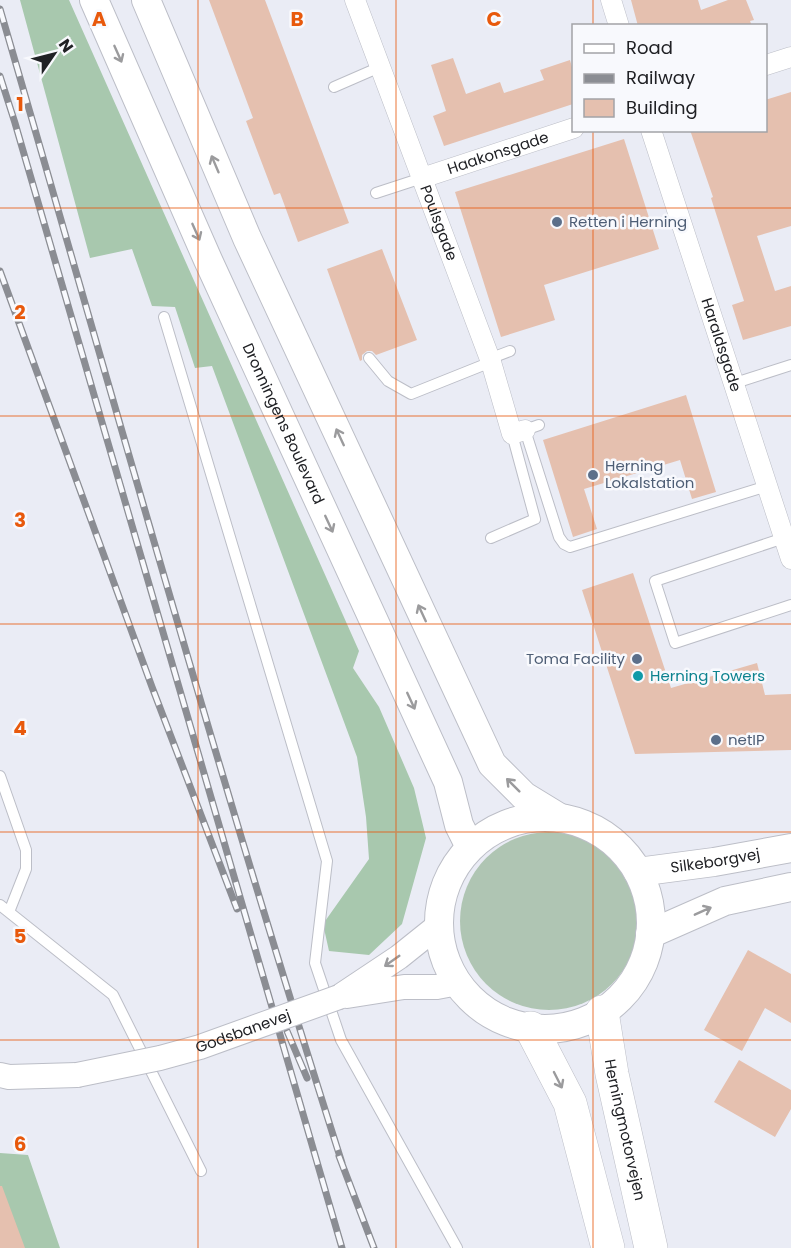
<svg xmlns="http://www.w3.org/2000/svg" width="791" height="1248" viewBox="0 0 791 1248" font-family="Poppins,sans-serif">
	<style>
		.green { fill: #afc5b3 }
		.forest { fill: #a8c8ae }
		.building { fill: #e5c0af }
		.lines { fill: none; stroke-linecap: round; stroke-linejoin: round }
		.service-casing { stroke: #bcbec7; stroke-width: 12 }
		.minor-casing { stroke: #bcbec7; stroke-width: 21 }
		.tertiary-casing { stroke: #bcbec7; stroke-width: 26 }
		.secondary-casing { stroke: #bcbec7; stroke-width: 30 }
		.motorway-casing { stroke: #bcbec7; stroke-width: 34 }
		.service { stroke: #fff; stroke-width: 10 }
		.minor { stroke: #fff; stroke-width: 20 }
		.tertiary { stroke: #fff; stroke-width: 24 }
		.secondary { stroke: #fff; stroke-width: 28 }
		.motorway { stroke: #fff; stroke-width: 33 }
		.rail-casing { stroke: #8b8d93; stroke-width: 7 }
		.rail { stroke: #f8f9fd; stroke-width: 4.5; stroke-dasharray: 14; stroke-linecap: butt }
		.tertiary-bridge-casing { stroke: #bcbec7; stroke-width: 26; stroke-linecap: butt }
		.tertiary-bridge { stroke: #fff; stroke-width: 24 }
		.oneway { stroke: #9b9b9d }
		.grid { fill: none; stroke: #e8590c; stroke-width: 1.5; stroke-opacity: 0.55 }
		.service-dot { fill: #5c6f8a; stroke: #f8f9fd; stroke-width: 2 }
		.culture-dot { fill: #0f9aa8; stroke: #f8f9fd; stroke-width: 2 }
		.labels { text-anchor: middle; stroke-width: 5; stroke-linejoin: round; paint-order: stroke }
		.street-label { font-size: 15px; fill: #202125; stroke: #f8f9fd }
		.service-label { font-size: 15px; fill: #4e5e75; stroke: #f8f9fd; text-anchor: start }
		.culture-label { font-size: 15px; fill: #0d838f; stroke: #f8f9fd; text-anchor: start }
		.grid-label { font-size: 20px; text-anchor: middle; font-weight: bold; fill: #e8590c; stroke: #f8f9fd; stroke-width: 5; stroke-linejoin: round; paint-order: stroke }
	</style>
	<rect width="100%" height="100%" fill="#eaecf5"/>
	<path class="green" d="M460 921a89 89 0 1 1 178 0a89 89 0 1 1-178 0Z"/>
	<path class="forest" d="M20,0H69L359,651L353,668L379,707L414,788L426,838L402,924L369,955L329,951L323,924L369,859L366,817L357,757L212,366L195,368L175,307L152,306L132,249L90,258Z
		M0,1153L28,1155L60,1248H20L0,1193Z"/>
	<path class="building" d="M209,0H265L349,223L298,242L280,193L274,195L246,121L253,118Z
		M631,0H698L701,10L728,0H746L754,20L750,21L752,26H638Z
		M453,58L466,94L500,82L504,93L544,80L540,70L570,60L573,71V104L444,146L433,116L446,111L431,65Z
		M791,92V226L757,236L775,291L791,286V326L743,340L732,305L744,301L711,198L713,197L690,130H765V100Z
		M624,139L659,249L544,285L555,320L501,337L455,192Z
		M382,249L417,340L376,355L372,351H367L362,355V360L360,361L327,269Z
		M686,395L716,492L692,499L680,460L584,489L597,529L573,537L543,440Z
		M633,573L671,688L757,663L765,695L791,694V750L635,754L582,590Z
		M748,950L791,974V1023L765,1008L742,1051L704,1030Z
		M739,1060L791,1090V1109L775,1137L714,1102Z
		M0,1186H2L25,1248H0Z"/>
	<g class="lines">
		<defs>
			<path id="service" d="M334,87L380,67
				M376,193L422,178
				M164,317L327,861L315,963L341,1040L457,1248
				M369,358L388,381L411,394L491,362
				M489,359L510,351
				M732,384L791,365
				M539,425L525,430L559,537L564,544L570,547L767,486
				M491,538L535,519L512,434
				M784,538L655,581L675,643L791,605
				M0,776L26,850V869L9,912
				M0,905L113,995L201,1171"/>
			<g id="minor">
				<path id="s1" d="M355,0L491,362L512,434L525,430"/>
				<path d="M611,0L619,26"/>
				<path d="M766,65L791,57"/>
				<path id="s2" d="M651,130L791,559"/>
				<path id="s3" d="M422,178L574,128"/>
			</g>
			<path id="tertiary" d="M347,996L404,987H437L458,983
				M339,997L399,957L439,925
				M0,1075L9,1077L77,1075"/>
			<g id="secondary">
				<path id="s4" d="M94,0L208,260L448,782L459,825L470,847"/>
				<path d="M146,0L247,238L492,764L524,796L560,818"/>
				<circle cx="545" cy="923" r="106"/>
				<path id="s5" d="M638,872L714,862L791,848"/>
				<path d="M650,934L725,901L791,887"/>
			</g>
			<g id="motorway">
				<path id="s6" d="M602,1012L612,1074L651,1248"/>
				<path d="M531,1028L570,1103L608,1248"/>
			</g>
		</defs>
		<use href="#service" class="service-casing"/>
		<use href="#minor" class="minor-casing"/>
		<use href="#tertiary" class="tertiary-casing"/>
		<use href="#secondary" class="secondary-casing"/>
		<use href="#motorway" class="motorway-casing"/>
		<use href="#service" class="service"/>
		<use href="#minor" class="minor"/>
		<use href="#tertiary" class="tertiary"/>
		<use href="#secondary" class="secondary"/>
		<use href="#motorway" class="motorway"/>
		<defs>
			<path id="rail" d="M0,9C112,394 220,781 342,1163
				M0,76L15,123L342,1248
				M0,271L152,687L237,909
				M287,1031L307,1078
				M339,1156L374,1248"/>
		</defs>
		<use href="#rail" class="rail-casing"/>
		<use href="#rail" class="rail"/>
		<defs>
			<g id="tertiary-bridge">
				<path id="s7" d="M77,1075L160,1058L200,1047L339,997"/>
			</g>
		</defs>
		<use href="#tertiary-bridge" class="tertiary-bridge-casing"/>
		<use href="#tertiary-bridge" class="tertiary-bridge"/>
	</g>
	<defs><path id="oneway-shaft" d="M-6 0H5M1.5-3L5.5 0L1.5 3" fill="none" stroke-width="1.6" stroke-linecap="round" stroke-linejoin="round" transform="scale(1.5)"/></defs>
	<g class="oneway">
		<use href="#oneway-shaft" transform="translate(118 54) rotate(66)"/>
		<use href="#oneway-shaft" transform="translate(215 164) rotate(-113)"/>
		<use href="#oneway-shaft" transform="translate(196 232) rotate(66)"/>
		<use href="#oneway-shaft" transform="translate(340 437) rotate(-115)"/>
		<use href="#oneway-shaft" transform="translate(329 524) rotate(65)"/>
		<use href="#oneway-shaft" transform="translate(422 613) rotate(-115)"/>
		<use href="#oneway-shaft" transform="translate(411 701) rotate(65)"/>
		<use href="#oneway-shaft" transform="translate(513 785) rotate(-135)"/>
		<use href="#oneway-shaft" transform="translate(703 911) rotate(-24)"/>
		<use href="#oneway-shaft" transform="translate(392 961) rotate(145)"/>
		<use href="#oneway-shaft" transform="translate(558 1080) rotate(63)"/>
	</g>
	<path class="grid" d="M198,0V1248M396,0V1248M593,0V26M593,130V1248M0,208H791M0,416H791M0,624H791M0,832H791M0,1040H791"/>
	<g class="service-dot">
		<circle cx="557" cy="222" r="6"/>
		<circle cx="593" cy="475" r="6"/>
		<circle cx="637" cy="659" r="6"/>
		<circle cx="716" cy="740" r="6"/>
	</g>
	<circle class="culture-dot" cx="638" cy="676" r="6"/>
	<g class="labels">
		<g class="street-label">
			<text dy="5" stroke="none"><textPath href="#s3" startOffset="80">Haakonsgade</textPath></text>
			<text dy="5" stroke="none"><textPath href="#s1" startOffset="238">Poulsgade</textPath></text>
			<text dy="5" stroke="none"><textPath href="#s2" startOffset="226">Haraldsgade</textPath></text>
			<text dy="5" stroke="none"><textPath href="#s4" startOffset="464">Dronningens Boulevard</textPath></text>
			<text dy="5" stroke="none"><textPath href="#s5" startOffset="78">Silkeborgvej</textPath></text>
			<text dy="5" stroke="none"><textPath href="#s7" startOffset="172">Godsbanevej</textPath></text>
			<text dy="5" stroke="none"><textPath href="#s6" startOffset="120">Herningmotorvejen</textPath></text>
		</g>
		<g class="service-label">
			<text x="569" y="227">Retten i Herning</text>
			<text x="605" y="471">Herning<tspan x="605" dy="17">Lokalstation</tspan></text>
			<text x="625" y="664" text-anchor="end">Toma Facility</text>
			<text x="728" y="745">netIP</text>
		</g>
		<g class="culture-label">
			<text x="650" y="681">Herning Towers</text>
		</g>
	</g>
	<g class="grid-label">
		<text x="99" y="26">A</text>
		<text x="297" y="26">B</text>
		<text x="494" y="26">C</text>
		<text x="20" y="111">1</text>
		<text x="20" y="319">2</text>
		<text x="20" y="527">3</text>
		<text x="20" y="735">4</text>
		<text x="20" y="943">5</text>
		<text x="20" y="1151">6</text>
	</g>
	<rect x="572" y="24" width="195" height="108" fill="#f8f9fd" stroke="#a2a3a7" stroke-width="1.5"/>
	<rect x="584" y="44" width="30" height="9" fill="#ffffff" stroke="#a2a3a7" stroke-width="1.5"/>
	<text x="626" y="54" font-size="18" fill="#202125">Road</text>
	<rect x="584" y="74" width="30" height="9" fill="#8b8d93" stroke="#a2a3a7" stroke-width="1.5"/>
	<text x="626" y="84" font-size="18" fill="#202125">Railway</text>
	<rect x="584" y="99" width="30" height="18" fill="#e5c0af" stroke="#a2a3a7" stroke-width="1.5"/>
	<text x="626" y="114" font-size="18" fill="#202125">Building</text>
	<g transform="translate(54 54) rotate(55)" stroke="#f8f9fd" stroke-width="4.5" paint-order="stroke">
	<path d="M0-4.5L10 22L0 15L-10 22Z" fill="#202125"/>
	<text y="-9" font-size="16" font-weight="bold" text-anchor="middle" fill="#202125">N</text>
	</g>
</svg>
